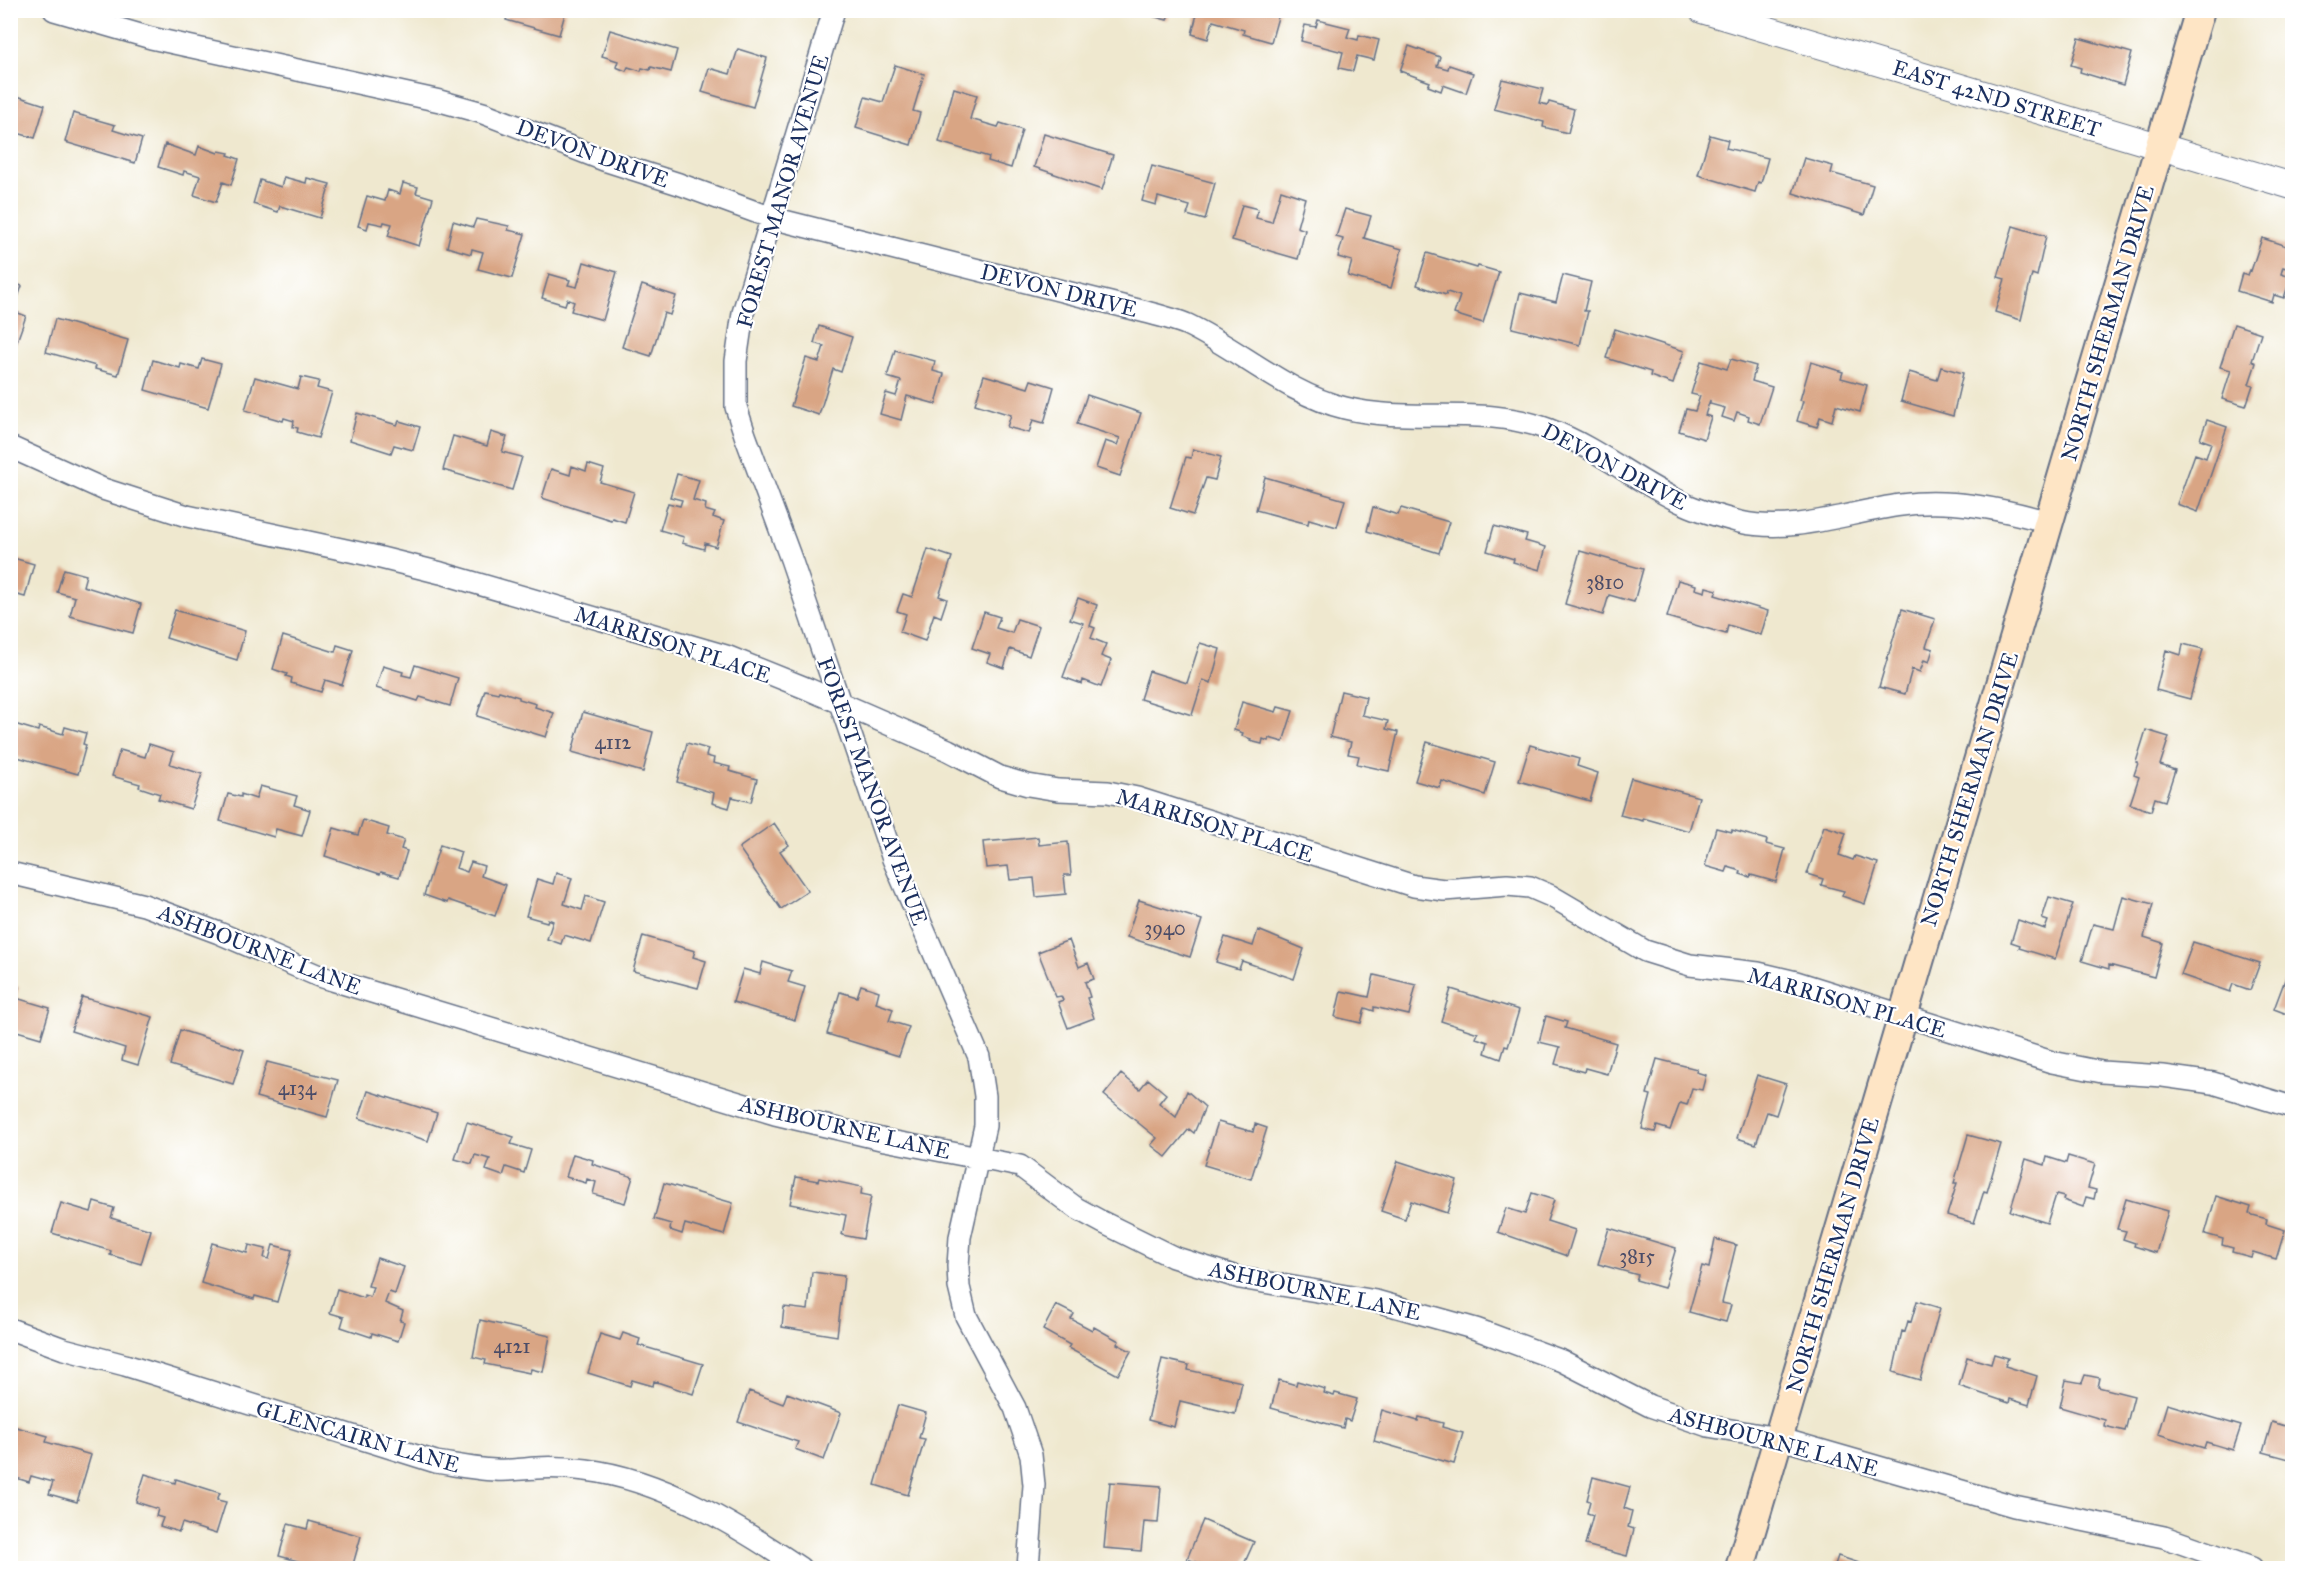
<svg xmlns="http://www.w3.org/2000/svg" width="2303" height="1579" viewBox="0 0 2303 1579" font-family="'IM FELL Great Primer',serif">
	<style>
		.building { fill: #d9a584 }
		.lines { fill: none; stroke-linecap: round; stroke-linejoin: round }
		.minor-casing { stroke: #657086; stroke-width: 24 }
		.tertiary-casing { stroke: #657086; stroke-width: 28 }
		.secondary-casing { stroke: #657086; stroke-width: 32 }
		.minor { stroke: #fff; stroke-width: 21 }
		.tertiary { stroke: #fff; stroke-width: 26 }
		.secondary { stroke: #fee5c5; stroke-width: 28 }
		.labels { text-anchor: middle; stroke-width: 4.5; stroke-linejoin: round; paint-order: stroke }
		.number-label { font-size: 20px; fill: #4a4c68 }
		.street-label { font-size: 22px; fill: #1b2f5e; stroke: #fff }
	</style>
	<rect width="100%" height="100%" fill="#fff"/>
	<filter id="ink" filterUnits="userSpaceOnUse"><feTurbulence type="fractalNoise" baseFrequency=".0167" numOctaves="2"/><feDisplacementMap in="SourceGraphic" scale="12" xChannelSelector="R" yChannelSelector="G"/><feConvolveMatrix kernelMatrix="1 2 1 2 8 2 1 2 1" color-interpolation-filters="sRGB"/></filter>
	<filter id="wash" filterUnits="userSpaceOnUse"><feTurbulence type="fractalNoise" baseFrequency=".008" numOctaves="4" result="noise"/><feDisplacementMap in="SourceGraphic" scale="24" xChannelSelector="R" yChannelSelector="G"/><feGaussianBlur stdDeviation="1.35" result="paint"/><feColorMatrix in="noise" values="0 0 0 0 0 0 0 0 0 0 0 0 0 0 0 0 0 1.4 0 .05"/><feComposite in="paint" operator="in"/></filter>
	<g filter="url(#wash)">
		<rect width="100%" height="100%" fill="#efe8cf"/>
		<g id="blocks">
			<path class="building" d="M508,10H566L559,35L506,20Z
				M1149,10H1170L1167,20L1148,15Z
				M1198,10H1280L1271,42L1243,34L1244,30L1213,21L1208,39L1192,34Z
				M1318,20L1350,28L1347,37L1358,40L1359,35L1379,40L1374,60L1357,56L1353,71L1339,68L1343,52L1301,41L1305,25L1316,27Z
				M610,30L677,50L671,72L651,67L650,70L642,68L641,71L628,67L626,71L616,67L618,61L602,56Z
				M2079,38L2132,53L2123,85L2080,72L2081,68L2071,65Z
				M1409,46L1440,57L1437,66L1448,69L1449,65L1473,73L1466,93L1443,85L1441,91L1428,86L1430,82L1400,71Z
				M738,49L767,58L753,107L702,92L709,68L730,74Z
				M895,65L924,74L913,111L920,113L911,145L856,128L865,97L883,102Z
				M1502,79L1543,89L1539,103L1548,105L1549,102L1574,109L1568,133L1543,127L1544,122L1494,109Z
				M954,88L977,95L970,119L998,127L1000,123L1022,130L1011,168L988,161L989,157L939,142Z
				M17,96L45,105L35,138L10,131V102L15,103Z
				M73,113L115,125L113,130L142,139L135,163L65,142Z
				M1044,134L1113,155L1102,190L1034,167Z
				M1710,135L1728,140L1726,148L1768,158L1761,183L1758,182L1755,192L1698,175Z
				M165,144L196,155L199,146L218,153L219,151L229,153L228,155L239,159L231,185L223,182L216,202L194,195L200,176L184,171L183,175L158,167Z
				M1804,158L1833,166L1831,173L1873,185L1864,215L1793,193Z
				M1152,166L1215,183L1205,220L1187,215L1190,206L1158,197L1156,205L1142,201Z
				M284,177L306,183L307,178L330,184L320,218L280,206L278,212L253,204L260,180L281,187Z
				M403,183L418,187L416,193L433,198L419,246L388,236L392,224L384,222L383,225L369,222L367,229L358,226L367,196L385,201L388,190L400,194Z
				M1281,190L1305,198L1297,227L1305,230L1298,259L1232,240L1242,205L1258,209L1256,218L1272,222Z
				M1345,209L1371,216L1364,238L1402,249L1391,288L1348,276L1352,261L1338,257L1343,239L1336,237Z
				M476,219L509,226L508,230L525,234L512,278L478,269L483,252L472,249L471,254L447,247L453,221L473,227Z
				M2013,226L2046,236L2037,276L2032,274L2021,320L1995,312L2005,279L1998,277Z
				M2262,238L2292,248V270L2283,267L2281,274L2291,277L2284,298L2274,295L2272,302L2237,291L2242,273L2248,275L2250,270L2251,271Z
				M1427,253L1477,268L1478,266L1499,272L1483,323L1454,314L1460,296L1447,292L1446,295L1417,285Z
				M584,262L617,272L603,320L571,311L574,302L567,299L565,305L542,298L549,274L570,280L568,285L577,287Z
				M1563,275L1591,282L1584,311H1588L1580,345L1512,328L1520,293L1556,302Z
				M10,282L22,286L13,311L26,316L16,344L10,342Z
				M642,285L676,296L670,315L664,313L651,356L622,347Z
				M55,319L128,340L118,375L95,369L96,366L46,352Z
				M2234,324L2261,333L2252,361L2256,363L2249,384L2253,385L2246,406L2222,399L2231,370L2220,367Z
				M819,326L852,337L841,372L833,369L819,415L791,406L806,358L819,362L824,346L814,343Z
				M1615,329L1684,351L1673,384L1650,376L1651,372L1606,358Z
				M895,350L935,361L933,371L944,374L936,404L907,396L901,420L880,414L886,393L896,396L901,381L887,377Z
				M202,359L221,364L208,408L145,390L153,360L180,368L181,364L199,369Z
				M1731,359L1756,366L1752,381L1772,387L1760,424L1748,420L1749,416L1737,412L1734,421L1722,417L1725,408L1710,404V400L1705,415L1711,417L1704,439L1679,431L1686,409L1695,411L1700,396L1691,394L1701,361L1727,369Z
				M1811,362L1843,372L1841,378L1867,385L1860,412L1836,405L1832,421L1820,417L1817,427L1797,421L1803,401L1800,400Z
				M1941,367L1963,373L1953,416L1901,401L1909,372L1937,380Z
				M984,375L1028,388L1031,380L1054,387L1044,423L1033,420L1029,433L1007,427L1011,415L975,404Z
				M255,377L298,389L301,377L319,381L317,388L332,392L318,438L297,432L298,428L293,427L294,421L284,418L283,421L245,410Z
				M1087,395L1141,413L1120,476L1096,468L1105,441L1117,445L1120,438L1077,424Z
				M357,413L397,425L399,421L420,427L413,450L394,445L391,453L350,440Z
				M2207,420L2227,427L2198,512L2177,504L2195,454L2206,458L2211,443L2200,439Z
				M491,432L507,437L502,452L522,457L512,490L443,470L453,436L487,446Z
				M1193,449L1221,457L1215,480L1206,478L1193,515L1170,508L1186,457L1191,458Z
				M588,464L604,469L600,482L634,492L625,522L612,518L611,520L542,498L551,469L570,475L572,466L586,471Z
				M677,474L699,480L693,500L706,504L705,510L715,513L713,517L724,521L716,547L705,543L704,549L682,543L684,537L660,530L668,503L680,506L682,500L670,497Z
				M1265,477L1345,500L1337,527L1309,519L1308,524L1256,510Z
				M1373,507L1398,515L1401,508L1449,522L1439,553L1367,531Z
				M1494,526L1527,535L1525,541L1546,547L1540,570L1513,562L1514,559L1487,551Z
				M928,549L952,557L939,596L947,599L941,617L934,614L925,641L900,632L906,614L897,611L903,594L912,597Z
				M1580,551L1643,569L1634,602L1609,595L1603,615L1565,604Z
				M10,557L34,564L25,597L10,593Z
				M64,569L86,575L83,586L141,604L133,633L70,616L75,597L57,592Z
				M1678,580L1696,585L1695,589L1705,592L1706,587L1717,590L1715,595L1768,611L1761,635L1728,625L1726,634L1667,617Z
				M1078,598L1097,605L1090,626L1095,628L1091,638L1106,644L1101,656L1111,660L1101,687L1083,680L1082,684L1063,677L1083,623L1070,619Z
				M1902,609L1935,619L1926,647L1933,649L1929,662L1924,660L1920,672L1912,669L1905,694L1879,687Z
				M175,610L245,631L237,660L166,638Z
				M984,612L1000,617L996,628L1012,633L1017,619L1039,626L1029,656L1010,649L1004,668L987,662L990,654L972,648Z
				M283,636L335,652L337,645L353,650L342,685L325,680L321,692L291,683L292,678L286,676L287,674L273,669Z
				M1200,643L1220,649L1211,683L1203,680L1192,715L1140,699L1149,671L1187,683Z
				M2183,644L2203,649L2190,699L2156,690L2166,650L2181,655Z
				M415,665L458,678L450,706L420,697L418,701L376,688L383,666L403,672L402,675L411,677Z
				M485,690L498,693L499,691L519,697V699L536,704L535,707L554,713L546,737L477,716Z
				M1341,691L1366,697L1362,715L1388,721L1386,729L1398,732L1389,771L1357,764L1359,756L1348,754L1351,742L1330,737Z
				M1242,702L1276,712L1278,707L1293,711L1283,742L1269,738L1268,741L1263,739L1262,744L1250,741L1251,739L1242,736L1243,733L1234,730Z
				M583,712L653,732L643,772L572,752Z
				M11,723L38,731L39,727L63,734L65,727L86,733L83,744L86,745L78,774L10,755Z
				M2146,730L2169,737L2160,765L2175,770L2165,801L2155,798L2151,811L2130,804L2139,777L2134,775L2138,763L2136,762Z
				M1427,742L1495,762L1485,795L1442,781L1440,788L1415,781Z
				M687,743L708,749L706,756L714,758L713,763L730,767L729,771L757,779L751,802L732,797L729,808L712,803L714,793L677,782Z
				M149,744L174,752L170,764L202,774L191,809L158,799L160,794L139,787L140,784L112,776L120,750L145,757Z
				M1530,745L1579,759L1577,766L1598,773L1590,801L1519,781Z
				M1631,778L1699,797L1689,831L1643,818V821L1620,815Z
				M260,786L297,796L294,805L310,810L302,836L276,829L274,837L220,821L228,794L241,797V794L256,799Z
				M363,820L389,828L387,835L404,840L401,849L407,851L399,877L381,872L380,874L325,856L334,828L358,835Z
				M774,823L789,845L780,851L808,891L781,909L739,848Z
				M1824,826L1846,833L1839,855L1853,860L1855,856L1878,863L1865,904L1842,896L1844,891L1821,885L1823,879L1807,874Z
				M1716,828L1732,832V830L1767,840L1766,844L1785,849L1776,882L1751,875L1750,877L1740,874L1741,871L1728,867L1726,872L1705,866Z
				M1038,837L1039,845L1068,842L1071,875H1064L1066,894L1036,897L1034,878L1010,880L1008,866L986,868L983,842Z
				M440,845L461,852L456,868L467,872L471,862L484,866L481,876L506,885L495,916L448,900L447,903L424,895Z
				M556,873L572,878L564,904L582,910L586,896L604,902L591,943L564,935L561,944L547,939L553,921L548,919L547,922L526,916L537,879L553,884Z
				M2123,896L2153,904L2144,937L2163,943L2154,977L2109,965V969L2082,961L2093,924L2114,929Z
				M2049,897L2073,904L2055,959L2019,948L2020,945L2011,942L2018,920L2045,929L2048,921L2042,919Z
				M1139,900L1202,920L1190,957L1127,937Z
				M1258,930L1304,949L1294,979L1242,961L1239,969L1216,962L1225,937L1253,946Z
				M643,936L695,951L693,957L706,961L698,988L633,971Z
				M1069,940L1079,967L1088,963L1094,979L1085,982L1090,997L1087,998L1094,1018L1068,1028L1058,1002L1063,1000L1061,996L1056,997L1038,952Z
				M2193,942L2260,963L2250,990L2233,984L2230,992L2181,975Z
				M763,962L792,971L788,982L805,987L795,1020L733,1002L743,969L760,974Z
				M2289,969L2292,971V1016L2274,1009Z
				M1374,975L1416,985L1409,1015L1374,1007V1011L1365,1008L1361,1023L1335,1017L1341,991L1369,997Z
				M10,985L19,987L16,998L50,1008L41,1038L10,1029Z
				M861,985L879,991L876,1003L893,1009L889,1021L909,1027L899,1056L827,1034L840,992L857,997Z
				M1451,989L1519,1010L1508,1047L1505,1046L1501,1059L1485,1053L1488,1042L1476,1038L1478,1033L1441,1021Z
				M82,997L153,1017L138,1065L122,1060L125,1048L71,1031Z
				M1546,1016L1567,1022L1565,1028L1616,1043L1607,1074L1585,1068L1584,1072L1555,1064L1560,1047L1539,1042Z
				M180,1030L244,1050L233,1084L170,1065Z
				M1657,1059L1697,1069L1696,1072L1706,1075L1702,1090L1692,1088L1687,1105L1680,1103L1670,1130L1657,1126L1655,1132L1642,1129L1651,1095L1647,1094Z
				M267,1062L338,1080L327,1117L256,1097Z
				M1121,1074L1140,1089L1148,1079L1166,1094L1159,1103L1176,1117L1187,1091L1205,1107L1194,1133L1189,1129L1166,1157L1151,1145L1157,1138L1104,1095Z
				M1757,1075L1786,1084L1776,1115L1767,1112L1756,1144L1737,1138Z
				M368,1091L437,1113L428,1141L359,1118Z
				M467,1122L514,1137L511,1144L531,1150L524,1173L506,1167L503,1176L486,1170L490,1159L475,1155L472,1164L455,1159Z
				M1218,1122L1253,1132L1255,1124L1267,1128L1251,1179L1204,1165Z
				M1968,1135L2001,1144L1987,1192L1984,1191L1974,1223L1947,1215L1957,1183H1954Z
				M573,1154L593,1160L592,1164L633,1177L625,1203L593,1194L596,1182L587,1179L586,1183L566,1177Z
				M2068,1156L2095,1164L2088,1188L2096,1190L2094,1199L2086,1197L2083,1207L2063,1200L2064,1197L2056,1195L2047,1223L2010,1211L2026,1159L2045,1165L2047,1157L2066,1163Z
				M1398,1161L1457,1180L1447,1213L1411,1201L1405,1219L1381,1211Z
				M796,1177L818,1181L819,1178L862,1187L861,1194L871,1196L863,1239L842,1235L846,1215L790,1204Z
				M664,1183L733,1203L724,1235L685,1224L682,1234L670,1230L671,1224L654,1219Z
				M1532,1193L1554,1200L1547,1221L1575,1230L1567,1256L1498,1232L1506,1208L1525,1214Z
				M2216,1196L2251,1207L2249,1214L2267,1219L2266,1224L2285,1230L2276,1259L2253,1252L2251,1257L2232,1252L2233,1248L2222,1245L2223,1239L2205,1234Z
				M2126,1199L2168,1211L2156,1253L2134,1246L2135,1243L2123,1239L2126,1231L2117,1229Z
				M94,1202L114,1208L111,1218L151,1230L141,1264L110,1255L111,1251L52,1233L61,1203L91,1212Z
				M1609,1228L1676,1248L1664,1288L1636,1280L1638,1275L1598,1264Z
				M1715,1239L1736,1245L1722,1303L1731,1305L1726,1322L1689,1312L1702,1266L1709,1268Z
				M212,1243L247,1253L249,1245L266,1249L264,1258L269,1259L273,1245L292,1250L277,1302L255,1296L254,1299L201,1283Z
				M377,1258L404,1267L395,1294L389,1292L385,1303L403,1311L400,1321L404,1322L398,1341L372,1333L371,1337L341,1327L344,1317L330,1313L337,1289L364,1298V1295L370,1297L373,1287L368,1286Z
				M812,1272L844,1276L837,1336L782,1327L784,1307L808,1310Z
				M1917,1301L1940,1308L1920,1380L1893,1372L1902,1331L1905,1332L1908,1321L1911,1322Z
				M1056,1305L1074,1314L1071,1319L1092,1330L1094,1327L1119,1341L1117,1344L1131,1351L1118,1375L1068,1348L1070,1345L1043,1330Z
				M480,1320L550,1336L543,1372L531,1369L530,1373L485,1364L486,1360L473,1357Z
				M623,1333L640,1339L638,1345L703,1364L693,1394L654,1381L653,1386L632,1380L630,1386L588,1373L600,1334L620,1340Z
				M1994,1354L2008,1358L2005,1366L2037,1376L2029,1405L2010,1399L2009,1403L1959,1386L1967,1357L1991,1364Z
				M1162,1359L1189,1365L1188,1370L1242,1382L1235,1414L1180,1401L1174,1427L1148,1420Z
				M2085,1375L2100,1378L2098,1387L2134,1396L2125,1431L2104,1426L2105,1420L2060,1407L2066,1380L2082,1383Z
				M1279,1380L1296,1385L1297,1381L1325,1389L1324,1393L1334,1396L1335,1393L1357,1399L1350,1421L1345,1419L1343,1428L1271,1408Z
				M749,1391L783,1404L787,1393L841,1413L824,1460L795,1449L798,1442L738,1422Z
				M2167,1404L2241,1426L2233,1450L2206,1442L2204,1448L2158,1434Z
				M898,1405L926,1413L919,1438L925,1439L908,1495L875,1485Z
				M1382,1410L1418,1421L1419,1417L1443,1423L1442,1427L1463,1433L1454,1464L1374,1441Z
				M2272,1422L2292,1428V1454L2289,1459L2263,1452Z
				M13,1426L48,1436L46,1442L91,1455L77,1502L49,1494L53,1482L31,1476L29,1482L10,1476V1435Z
				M145,1474L175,1483L176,1479L220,1493L217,1500L226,1502L216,1534L182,1523L179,1532L160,1526L163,1518L156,1516L158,1509L136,1502Z
				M1593,1477L1630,1487L1624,1508L1632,1511L1628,1527L1634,1529L1627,1556L1585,1545L1593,1515L1587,1513L1590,1501L1587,1500Z
				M1110,1482L1161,1486L1158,1523L1144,1522L1141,1551L1104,1548Z
				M1203,1520L1254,1542L1245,1562L1253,1566L1252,1568H1203L1198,1566L1199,1563L1187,1559Z
				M309,1521L361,1536L352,1568H324L279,1556L288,1524L307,1529Z
				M1838,1556L1868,1566V1568H1834Z"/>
		</g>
	</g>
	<g filter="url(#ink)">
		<use href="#blocks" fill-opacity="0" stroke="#657086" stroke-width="1.5"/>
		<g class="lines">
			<defs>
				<path id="minor" d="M54,10L151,38L440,101L483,113L604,160L679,184L772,218L1142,311C1157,315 1174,319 1188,325C1240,350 1289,395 1345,408C1413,425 1483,403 1550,430C1598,448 1638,483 1685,504C1702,512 1721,517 1740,522C1794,534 1848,512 1901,505C1950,498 2002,509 2049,522
					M834,10L743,313L736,361V407L745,435L791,559L893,859L979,1057L985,1096V1126L960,1237L958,1266L959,1287L966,1316L1015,1408L1031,1455L1034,1485L1028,1568
					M10,447L103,489L187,516L369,555L441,573L726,656L808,689L948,750L1000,777L1028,785L1058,790L1108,792L1137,798L1414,886L1444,890L1507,885L1530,887L1551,896L1645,951L1690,965L1758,973L1796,982L2052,1062L2102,1072L2163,1076L2213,1083L2292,1107
					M10,873L144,905L219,933L319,976L775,1114L885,1140L1020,1166L1076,1208L1102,1222L1173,1257L1240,1278L1376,1301L1476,1329L1562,1361L1650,1406L1708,1426L1778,1438L2014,1506L2164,1537L2252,1568
					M10,1329L64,1349L125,1365L436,1462C456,1465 475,1469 495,1470C508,1471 522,1469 536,1468C552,1467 570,1468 586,1470C661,1479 738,1526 800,1568"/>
				<path id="tertiary" d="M1702,10L2292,186"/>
				<path id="secondary" d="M1740,1568L2200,10"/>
			</defs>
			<use href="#minor" class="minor-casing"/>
			<use href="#tertiary" class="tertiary-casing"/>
			<use href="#secondary" class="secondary-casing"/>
			<use href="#minor" class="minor"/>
			<use href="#tertiary" class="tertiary"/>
			<use href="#secondary" class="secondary"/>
		</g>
	</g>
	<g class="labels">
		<g class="number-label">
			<text x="1605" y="589">3810</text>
			<text x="613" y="749">4112</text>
			<text x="1165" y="935">3940</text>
			<text x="297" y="1095">4134</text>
			<text x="1637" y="1263">3815</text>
			<text x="512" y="1353">4121</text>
		</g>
		<g class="street-label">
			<text transform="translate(1997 98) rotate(17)" y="8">EAST 42ND STREET</text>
			<text transform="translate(593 153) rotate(20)" y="8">DEVON DRIVE</text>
			<text transform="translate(782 191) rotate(-74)" y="8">FOREST MANOR AVENUE</text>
			<text transform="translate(1059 290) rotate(14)" y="8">DEVON DRIVE</text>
			<text transform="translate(2107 323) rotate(-74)" y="8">NORTH SHERMAN DRIVE</text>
			<text transform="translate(1615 466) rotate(28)" y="8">DEVON DRIVE</text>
			<text transform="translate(673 644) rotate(18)" y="8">MARRISON PLACE</text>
			<text transform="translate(1969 789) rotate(-73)" y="8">NORTH SHERMAN DRIVE</text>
			<text transform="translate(873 791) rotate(70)" y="8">FOREST MANOR AVENUE</text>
			<text transform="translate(1215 825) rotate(17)" y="8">MARRISON PLACE</text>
			<text transform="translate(260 949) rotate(21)" y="8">ASHBOURNE LANE</text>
			<text transform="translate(1847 1002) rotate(16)" y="8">MARRISON PLACE</text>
			<text transform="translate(845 1127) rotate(13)" y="8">ASHBOURNE LANE</text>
			<text transform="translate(1832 1255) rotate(-74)" y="8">NORTH SHERMAN DRIVE</text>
			<text transform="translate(1315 1290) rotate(12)" y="8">ASHBOURNE LANE</text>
			<text transform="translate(358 1436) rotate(16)" y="8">GLENCAIRN LANE</text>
			<text transform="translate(1774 1441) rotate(15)" y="8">ASHBOURNE LANE</text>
		</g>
	</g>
	<rect width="2303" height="1579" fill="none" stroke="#fff" stroke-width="36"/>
</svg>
